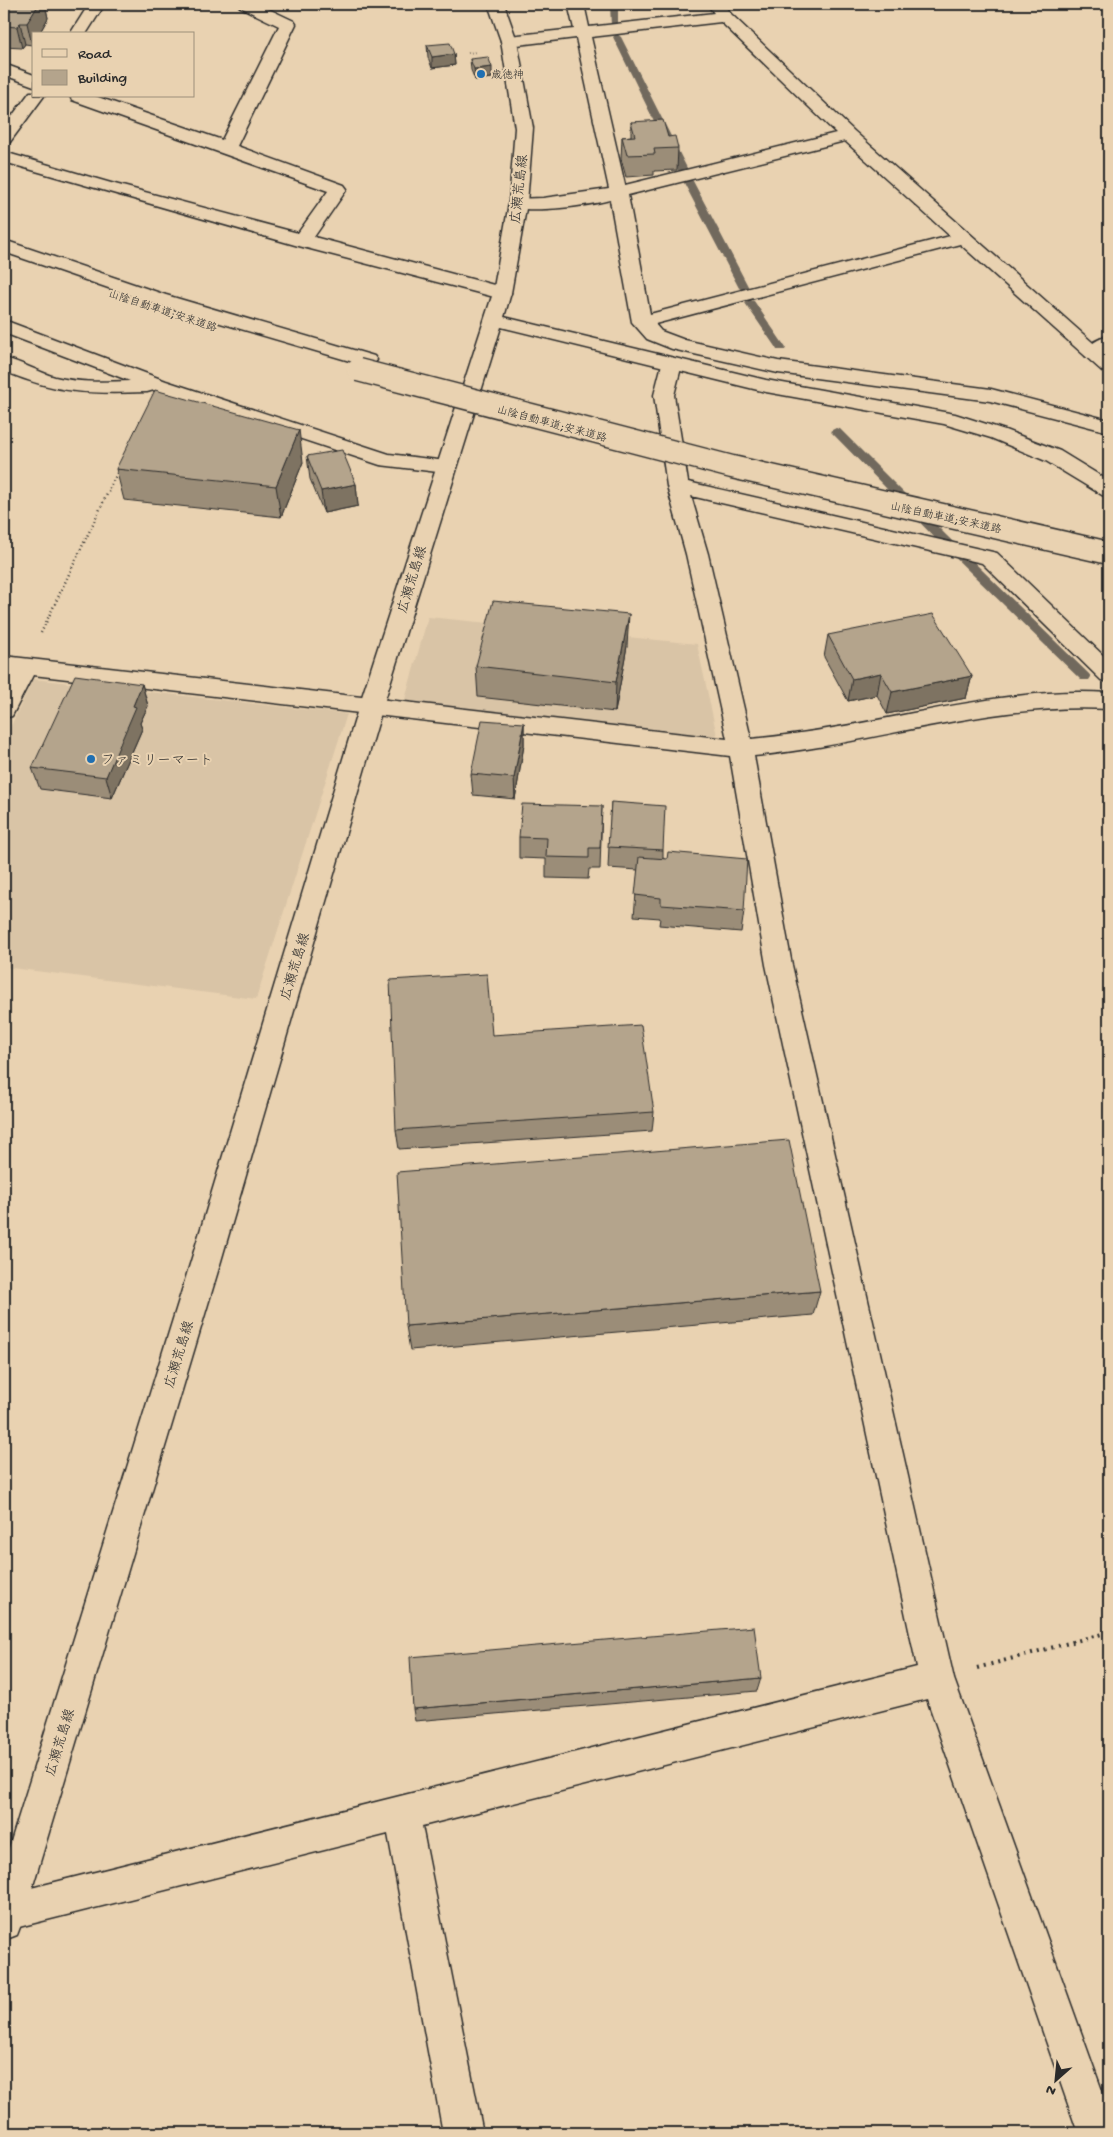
<svg xmlns="http://www.w3.org/2000/svg" width="1113" height="2137" viewBox="0 0 1113 2137" font-family="'Gochi Hand','Klee One',sans-serif">
	<style>
		.built { fill: #d9c4a6 }
		.lines { fill: none; stroke-linecap: round; stroke-linejoin: round }
		.stream { fill: #71695d; fill-rule: evenodd }
		.lane-casing { stroke: #2b2b2b; stroke-width: 4 }
		.street-casing { stroke: #2b2b2b; stroke-width: 3 }
		.secondary-casing { stroke: #2b2b2b; stroke-width: 3 }
		.highway-casing { stroke: #2b2b2b; stroke-width: 3 }
		.path-far2 { stroke: #2b2b2b; stroke-width: 2; stroke-dasharray: 0.5 2.5; stroke-linecap: butt }
		.path-far1 { stroke: #2b2b2b; stroke-width: 2.5; stroke-dasharray: 1 3; stroke-linecap: butt }
		.path { stroke: #2b2b2b; stroke-width: 4; stroke-dasharray: 2 5; stroke-linecap: butt }
		.lane { fill: #e9d2b1; fill-rule: evenodd }
		.street { fill: #e9d2b1; fill-rule: evenodd }
		.secondary { fill: #e9d2b1; fill-rule: evenodd }
		.highway { fill: #e9d2b1; fill-rule: evenodd }
		.highway-bridge-casing { stroke: #2b2b2b; stroke-width: 25; stroke-linecap: butt }
		.highway-bridge { stroke: #e9d2b1; stroke-width: 22 }
		.wall { fill: #9b8d78; stroke: #2b2b2b }
		.shaded-wall { fill: #7e7362; stroke: #2b2b2b }
		.building { fill: #b4a48c; stroke: #2b2b2b }
		.poi-dot { fill: #1f6fb2; stroke: #e9d2b1; stroke-width: 2 }
		.labels { text-anchor: middle; stroke-width: 4; stroke-linejoin: round; paint-order: stroke }
		.far-poi-label { font-size: 11px; fill: #2b2b2b; stroke: #e9d2b1; text-anchor: start }
		.far-street-label { font-size: 11px; fill: #2b2b2b; stroke: #e9d2b1 }
		.street-label { font-size: 14px; fill: #2b2b2b; stroke: #e9d2b1 }
		.poi-label { font-size: 14px; fill: #2b2b2b; stroke: #e9d2b1; text-anchor: start }
	</style>
	<rect width="100%" height="100%" fill="#e9d2b1"/>
	<filter id="ink" filterUnits="userSpaceOnUse"><feTurbulence type="fractalNoise" baseFrequency=".02" numOctaves="2"/><feDisplacementMap in="SourceGraphic" scale="10" xChannelSelector="R" yChannelSelector="G"/><feConvolveMatrix kernelMatrix="1 2 1 2 8 2 1 2 1" color-interpolation-filters="sRGB"/></filter>
	<g filter="url(#ink)">
		<path class="built" d="M428,617L697,644L717,736L404,703Z
			M33,679L347,714L256,999L4,967V741Z"/>
		<g class="lines">
			<path class="stream" d="M610,4H618V28L611,26Z
				M617,34L621,37L688,170L686,172L683,173L678,170L613,37Z
				M688,178L693,181L749,288L748,290L744,291L739,288L683,181Z
				M750,300L754,301L786,348L785,350H777L776,348L745,303Z
				M836,428L840,429L946,535L1089,674L1091,677L1089,680H1081L938,541L832,433L830,431Z"/>
			<defs>
				<path id="lane" d="M1109,336V348L1098,356H1086L1084,352C1089,344 1100,338 1109,336Z"/>
				<path id="street" d="M89,4H105L86,34H70Z
					M238,4H258L294,21L296,24L237,146L344,185L347,189L314,237L509,289L511,293L509,297L502,299L295,245L4,162V152L111,183L298,233L328,191L72,100L70,96H95L222,140L279,26L240,7Z
					M568,4H584L589,27L714,13L707,4H723L731,14L854,131L1109,357V373L1102,371L960,244L655,324L661,331L685,340L778,361L991,389L1109,420V432L990,401L778,373L672,349L647,339L632,322L610,200C586,206 535,213 512,207L509,203L512,199L543,198L609,189L576,38L509,46L503,44L501,41L503,38L509,36L574,29ZM721,22L836,133L625,185L591,37ZM845,141L950,236L650,314L628,195Z
					M4,64L34,75V86L4,75Z
					M30,92H34V96H44L10,142L4,143V127Z
					M4,320L166,381L389,454L446,461L453,462L456,467L453,472L446,473L380,465L154,390L147,392C88,394 59,394 4,371V358C22,362 38,372 55,377C79,383 105,382 130,381L4,333Z
					M672,358L679,360L682,364L674,395L688,482L997,553L1109,661V682L1101,680L982,563L691,496L708,554L751,739C805,734 859,724 913,713C978,701 1043,688 1109,693V709C989,702 873,744 754,756L792,965L954,1679L1109,2110V2133H1078L927,1699L422,1826L483,2133H443L388,1834L7,1930L4,1929V1895L7,1894L917,1667L766,965L730,756L33,675L12,716L4,718V687L11,673L4,672V656L727,739L686,554L667,486L654,395L662,364L665,360Z"/>
				<path id="secondary" d="M488,4H504L517,41L533,128L527,203L511,293L504,317L766,380L955,414L1005,430L1060,451L1109,481V497L1102,495L1046,461L991,438L944,424L766,392L501,327L383,706L221,1261L22,1922L17,1935L4,1940V1864L191,1261L359,706L493,293L509,203L515,128L501,41Z"/>
				<path id="highway" d="M4,240L166,295L374,356L377,360L374,364L367,366L360,364L152,303L4,252Z"/>
			</defs>
			<use href="#lane" class="lane-casing"/>
			<use href="#street" class="street-casing"/>
			<use href="#secondary" class="secondary-casing"/>
			<use href="#highway" class="highway-casing"/>
			<path class="path-far2" d="M468,53L476,52"/>
			<path class="path-far1" d="M41,633L119,469"/>
			<path class="path" d="M977,1668L1109,1632"/>
			<use href="#lane" class="lane"/>
			<use href="#street" class="street"/>
			<use href="#secondary" class="secondary"/>
			<use href="#highway" class="highway"/>
			<defs>
				<path id="highway-bridge" d="M358,370L732,467L1109,553"/>
			</defs>
			<use href="#highway-bridge" class="highway-bridge-casing"/>
			<use href="#highway-bridge" class="highway-bridge"/>
		</g>
		<path class="wall" d="M4,4H45L48,18L39,34H34V41L32,45L25,44L22,48L4,47Z
			M427,45L454,54L455,65L432,68L428,57Z
			M470,59L492,78L475,80L471,70Z
			M631,122L668,137L678,148L677,170L654,171V175L626,177L621,159L622,137L631,136Z
			M307,456L356,484L358,506L324,513L310,479Z
			M303,462L281,517L124,500L116,469Z
			M828,635L972,676L966,698L887,714L877,695L848,701L824,657Z
			M627,646L615,712L478,697L476,666Z
			M142,684L148,706L140,723L142,729L112,798L40,789L32,768Z
			M524,723V745L515,799L473,795L471,774Z
			M611,802L663,850V858L744,911L741,932L659,925L660,918L634,916L638,870L608,868Z
			M602,806L600,869H589L588,879L546,878V859L519,858V837Z
			M492,1035L654,1112L652,1131L399,1149L396,1130Z
			M820,1291L813,1315L410,1350L406,1326Z
			M761,1678L757,1691L415,1721L413,1709Z"/>
		<path class="shaded-wall" d="M39,4H45L48,18L39,34H34V41L32,45L27,23Z
			M20,23L25,44L22,48L17,27Z
			M454,54L455,65L432,68V57Z
			M492,67V78L475,80L474,69Z
			M299,430L303,462L281,517L276,486Z
			M356,484L358,506L324,513L321,491Z
			M629,614L627,646L615,712L616,682Z
			M881,673L877,695L848,701L852,679Z
			M972,676L966,698L887,714L892,692Z
			M142,684L148,706L140,723L142,729L112,798L106,777L133,706Z
			M524,723V745L515,799L514,778Z"/>
		<path class="building" d="M4,4H39L27,23H20L17,27L4,26Z
			M450,43L454,54L432,57L427,45Z
			M488,57L492,67L474,69L470,59Z
			M663,120L668,137L675,136L678,148L654,149L655,154L627,155L622,137L635,136L631,122Z
			M155,390L299,430L276,486L116,469Z
			M342,450L356,484L321,491L307,456Z
			M493,601L629,614L616,682L476,666Z
			M933,614L972,676L892,692L881,673L852,679L828,635Z
			M75,675L142,684L133,706L136,707L106,777L32,768Z
			M482,720L524,723L514,778L471,774Z
			M611,802L665,806L663,850L608,847Z
			M522,804L602,806L600,848H589V858L546,857L547,838L519,837Z
			M668,852L747,859L744,911L661,905V898L635,895L639,857L667,859Z
			M487,974L492,1035L641,1025L654,1112L396,1130L390,980Z
			M789,1140L820,1291L406,1326L397,1172Z
			M754,1627L761,1678L413,1709L410,1657Z"/>
	</g>
	<g class="poi-dot">
		<circle cx="481" cy="74" r="5"/>
		<circle cx="91" cy="759" r="5"/>
	</g>
	<g class="labels">
		<g class="far-poi-label">
			<text x="491" y="78">歳徳神</text>
		</g>
		<g class="far-street-label">
			<text transform="translate(163 310) rotate(18)" y="4">山陰自動車道;安来道路</text>
			<text transform="translate(552 423) rotate(15)" y="4">山陰自動車道;安来道路</text>
			<text transform="translate(946 517) rotate(12)" y="4">山陰自動車道;安来道路</text>
		</g>
		<g class="street-label">
			<text transform="translate(518 189) rotate(-84)" y="5">広瀬荒島線</text>
			<text transform="translate(411 579) rotate(-73)" y="5">広瀬荒島線</text>
			<text transform="translate(294 966) rotate(-73)" y="5">広瀬荒島線</text>
			<text transform="translate(178 1354) rotate(-73)" y="5">広瀬荒島線</text>
			<text transform="translate(59 1742) rotate(-73)" y="5">広瀬荒島線</text>
		</g>
		<g class="poi-label">
			<text x="101" y="764">ファミリーマート</text>
		</g>
	</g>
	<rect width="1113" height="2137" fill="none" stroke="#e9d2b1" stroke-width="20"/>
	<rect x="10" y="10" width="1093" height="2117" fill="none" stroke="#2b2b2b" stroke-width="2" filter="url(#ink)"/>
	<rect x="32" y="32" width="162" height="65" fill="#e9d2b1" stroke="#9d8f7b"/>
	<rect x="42" y="49" width="25" height="8" fill="#e9d2b1" stroke="#9d8f7b"/>
	<text x="78" y="58" font-size="15" fill="#2b2b2b">Road</text>
	<rect x="42" y="70" width="25" height="15" fill="#b4a48c" stroke="#9d8f7b"/>
	<text x="78" y="82" font-size="15" fill="#2b2b2b">Building</text>
	<g transform="translate(1056 2080) rotate(207)" stroke="#e9d2b1" stroke-width="4" paint-order="stroke">
	<path d="M0-4L9 19L0 12L-9 19Z" fill="#2b2b2b"/>
	<text y="-8" font-size="14" font-weight="bold" text-anchor="middle" fill="#2b2b2b">N</text>
	</g>
</svg>
